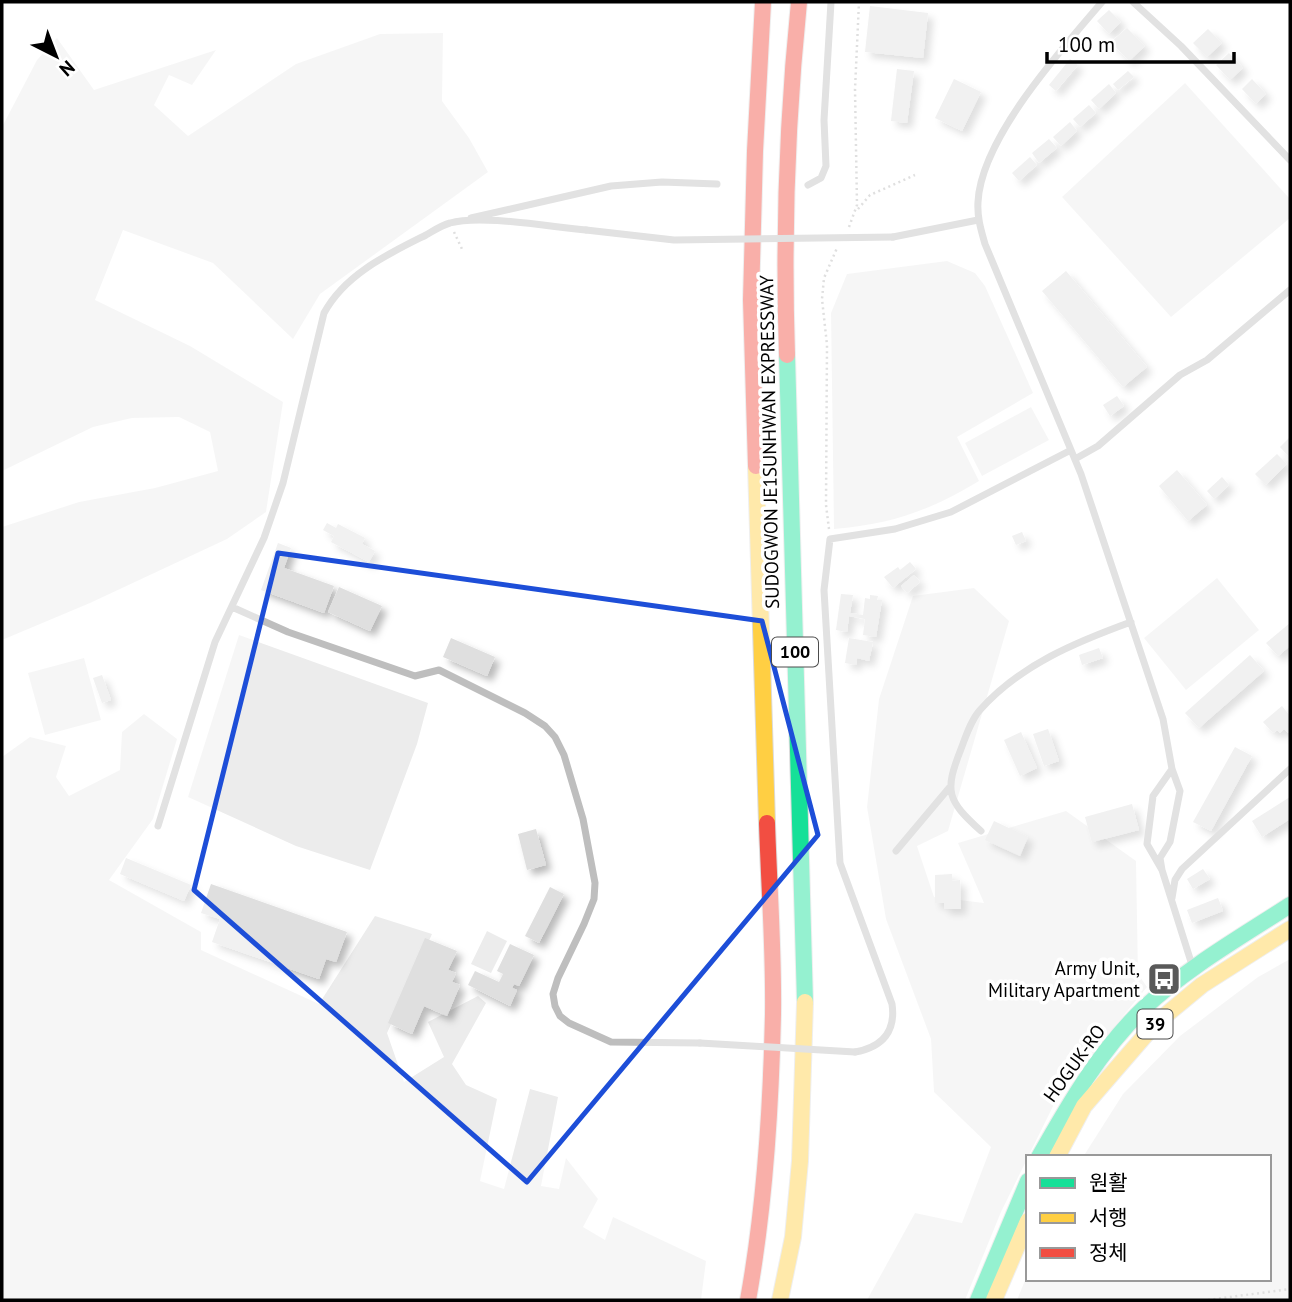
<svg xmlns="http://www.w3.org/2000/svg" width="1292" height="1302" viewBox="0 0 1292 1302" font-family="'PT Sans','Noto Sans KR',sans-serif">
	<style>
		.green { fill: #ececec }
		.building { fill: #dfdfdf; filter: url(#shadow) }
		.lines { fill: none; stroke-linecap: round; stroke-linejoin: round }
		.fast-casing { stroke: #dbdbdb; stroke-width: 18 }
		.slow-casing { stroke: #dbdbdb; stroke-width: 18 }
		.jam-casing { stroke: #dbdbdb; stroke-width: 18 }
		.path { stroke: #b9b9b9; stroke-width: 2.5; stroke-dasharray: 2 3.5; stroke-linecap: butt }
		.lane { stroke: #bebebe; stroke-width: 7 }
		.fast { stroke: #16e098; stroke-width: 16 }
		.slow { stroke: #ffcf43; stroke-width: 16 }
		.jam { stroke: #f24e42; stroke-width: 16 }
		.lane-bridge { stroke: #bebebe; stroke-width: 7 }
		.marked { fill: none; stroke: #1d4ed8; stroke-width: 5; stroke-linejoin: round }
		.labels { text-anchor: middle; stroke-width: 7; stroke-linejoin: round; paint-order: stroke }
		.shield { fill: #fff; stroke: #4c4c4c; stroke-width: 2 }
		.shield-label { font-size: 18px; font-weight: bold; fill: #000 }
		.street-label { font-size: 19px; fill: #000; stroke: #fff }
		.poi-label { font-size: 19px; fill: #000; stroke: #fff; text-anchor: end }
	</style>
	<defs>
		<filter id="shadow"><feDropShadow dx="5.5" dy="5.5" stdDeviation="3.5" flood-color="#0004"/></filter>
	</defs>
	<rect width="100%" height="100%" fill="#fff"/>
	<path class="green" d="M443,33L442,101L469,138L488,172L320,294L293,339L213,263L123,230L95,300L190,346L283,402L266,512L227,539L90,603L2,640V527L79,502L155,488L218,471L210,432L179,417L132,418L93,427L2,471V127L37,60L57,38L94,90L216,50L192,85L169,75L154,105L188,136L296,64L380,34Z
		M1185,83L1290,199V218L1171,317L1062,197Z
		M947,261L975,273L985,286L1033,393L957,437L979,481C929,511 892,524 834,529L831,313L847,274Z
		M1031,407L1049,440L982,476L965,443Z
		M1217,578L1259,630L1186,690L1144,638Z
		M974,588L1009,621L948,831L917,846L934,897L984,903L958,843L1066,811L1136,861L1138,974L1147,987L1059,1094L1001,1212L965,1300H867L915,1213L962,1223L991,1147L934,1092L931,1039L886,919L867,807L879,699L913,596Z
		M239,635L428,703L417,744L370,870L296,846L188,797Z
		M84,658L101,720L45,735L28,673Z
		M144,714L177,739L153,819L109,880L201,932V950L319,1004L375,916L432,934L387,1033L404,1082L444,1057L428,1022L478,996L486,1003L452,1064L466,1085L497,1099L480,1181L504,1189L530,1089L558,1097L541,1186L559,1189L566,1158L598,1199L583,1227L605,1240L613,1217L706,1261L701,1300H2V757L30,737L66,746L56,777L69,796L120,770L122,732Z
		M487,931L507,941L491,973L471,964Z
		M1290,959V1300H1017L1028,1273V1279H1269V1157H1083L1123,1094L1180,1036L1258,977Z"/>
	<path class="building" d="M870,6L928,13L923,58L865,52Z
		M1109,10L1121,22L1109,34L1097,21Z
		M1127,28L1145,46L1129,61L1111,42Z
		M1208,29L1222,43L1207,57L1193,43Z
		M1229,53L1243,68L1230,80L1216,65Z
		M1070,59L1078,65L1056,91L1049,85Z
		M897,69L914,71L907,123L891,121Z
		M1128,71L1134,77L1118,90L1113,84Z
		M954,79L981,92L962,131L935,118Z
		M1252,79L1266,94L1256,104L1242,89Z
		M1109,84L1116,93L1099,109L1091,100Z
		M1089,105L1096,113L1080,127L1073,119Z
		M1070,122L1077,131L1061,146L1053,137Z
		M1049,139L1057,148L1039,163L1032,153Z
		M1030,157L1037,165L1019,181L1012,173Z
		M1066,271L1147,367L1123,387L1042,291Z
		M1117,396L1124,406L1110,416L1103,405Z
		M1290,437V458L1280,447Z
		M1277,454L1287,464L1266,485L1255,474Z
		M1177,470L1207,505L1188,521L1159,486Z
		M1222,477L1229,485L1214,499L1207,491Z
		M327,523L336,528L338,524L365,538L362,544L375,551L369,562L331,542L334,536L323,530Z
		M1022,532L1026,541L1016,545L1012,536Z
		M278,543L291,548L284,568L334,586L324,613L261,590Z
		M910,562L916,569L893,588L884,577L898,567L900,570Z
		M914,575L920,582L907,593L901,586Z
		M339,587L382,606L370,631L328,612Z
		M841,594L853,595L850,613L863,615L865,598L870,599V595L878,596L877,600H882L876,637L863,635L865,619L849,616L847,632L836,630Z
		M1290,623V646L1278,656L1266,643Z
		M451,638L495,657L487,676L443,657Z
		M849,638L873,642L869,661L857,658L856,665L845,663Z
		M1099,648L1103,658L1082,665L1079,655Z
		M1250,655L1264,671L1199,728L1185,713Z
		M102,675L111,700L102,703L93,678Z
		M1282,706L1290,716V730L1288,733L1284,729L1280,733L1277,730L1273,733L1263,722Z
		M1048,729L1059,761L1044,766L1033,734Z
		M1021,732L1037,768L1020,776L1004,740Z
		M1235,747L1252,756L1211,831L1193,822Z
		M1290,797V819L1262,837L1252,821Z
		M1132,804L1139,830L1092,842L1085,817Z
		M994,821L1028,837L1020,856L985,840Z
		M536,829L546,865L527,870L518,834Z
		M126,858L191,885L184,901L120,874Z
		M1203,869L1210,879L1193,889L1187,879Z
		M952,874V881L960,880L961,909H944V903H935V875Z
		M211,884L347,932L336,962L326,959L319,979L212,942L220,919L201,913Z
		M550,887L564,894L539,943L525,936Z
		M1218,898L1223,911L1192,923L1187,910Z
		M425,938L457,951L448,970L456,973L452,982L460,985L447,1016L424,1006L412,1034L388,1023Z
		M510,944L534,955L519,986L514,984L512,988L517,990L510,1006L468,985L475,971L499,982L503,974L497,971Z"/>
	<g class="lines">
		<defs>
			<path id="fast" d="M787,355L805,1002
				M1039,1157C1069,1104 1100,1050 1144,1008C1188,967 1241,937 1290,905
				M978,1300L1028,1181"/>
			<path id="slow" d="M756,466L767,823
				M1057,1157L1084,1106L1155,1024L1202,985L1290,929
				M780,1300L793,1237L800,1161L805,1002
				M994,1300L1028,1221"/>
			<path id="jam" d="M787,355C783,237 787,119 799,2
				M756,466L751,300L755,151L763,2
				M748,1300C765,1206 771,1110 773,1014C774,951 769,887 767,823"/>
		</defs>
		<use href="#fast" class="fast-casing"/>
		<use href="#slow" class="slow-casing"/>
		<use href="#jam" class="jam-casing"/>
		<path class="path" d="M858,209L870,195L915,175
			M849,227L857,205L855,89L859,2
			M454,232L462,249
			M829,529L826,505L827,345L822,299L824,278L837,248
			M1208,1300L1290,1289"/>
		<path class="lane" d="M1102,2C1062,49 981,138 978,202C977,217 981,230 985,244L1081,474L1163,719L1172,769
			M1133,2L1181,46L1290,160
			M808,185L821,178L826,166L824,120L831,2
			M471,218L611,186L662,182L717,184
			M893,237L978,220
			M1075,459L1098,446L1180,375L1207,360L1290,290
			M232,607L288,632L415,676L439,670L525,713L545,726L555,737L564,755L583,819L595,883L594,899L584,924L558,978L553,994L555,1006L560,1016L569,1023L611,1042L700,1043
			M158,826L215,642L264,538L283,483L324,313C345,274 388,254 426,235C433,231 442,225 450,223C481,214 551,227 586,230
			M981,831C947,800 944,792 961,749C966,736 971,720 980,710C1020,665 1076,642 1131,622
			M896,851L949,788
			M1162,870L1160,858L1170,842L1180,791L1172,769L1153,796L1147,844L1162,870L1192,965
			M1172,898L1175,880L1182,869L1290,769
			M855,1052C883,1047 896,1031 892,1004L840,863L824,590L830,539L895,529L951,512L1071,450"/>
		<use href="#fast" class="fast"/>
		<use href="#slow" class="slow"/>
		<use href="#jam" class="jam"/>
		<path class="lane-bridge" d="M586,230L674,240L893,237
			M700,1043L855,1052"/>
	</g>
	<path d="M0 0H1292V1302H0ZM278,553L762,621L818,835L527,1182L194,890Z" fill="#fff" fill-opacity=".55" fill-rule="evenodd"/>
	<path class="marked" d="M278,553L762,621L818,835L527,1182L194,890Z"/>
	<defs>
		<symbol id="bus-square" viewBox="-11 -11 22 22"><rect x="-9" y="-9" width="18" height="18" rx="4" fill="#595959" stroke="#fff"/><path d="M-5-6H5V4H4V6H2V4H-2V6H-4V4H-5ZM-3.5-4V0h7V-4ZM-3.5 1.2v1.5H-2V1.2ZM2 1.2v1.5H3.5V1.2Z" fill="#fff"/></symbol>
	</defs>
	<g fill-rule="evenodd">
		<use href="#bus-square" x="1145" y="960" width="38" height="38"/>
	</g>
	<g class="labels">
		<g class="shield">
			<rect x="772" y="637.5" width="46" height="29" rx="5"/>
			<rect x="1137.5" y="1009.5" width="35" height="29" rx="5"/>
		</g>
		<g class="shield-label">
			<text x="795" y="658">100</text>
			<text x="1155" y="1030">39</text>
		</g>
		<g class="street-label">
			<text transform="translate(769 442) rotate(-91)" y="7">SUDOGWON JE1SUNHWAN EXPRESSWAY</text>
			<text transform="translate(1074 1063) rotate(-54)" y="7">HOGUK-RO</text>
		</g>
		<g class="poi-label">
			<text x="1140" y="975">Army Unit,<tspan x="1140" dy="22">Military Apartment</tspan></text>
		</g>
	</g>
	<rect width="1292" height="1302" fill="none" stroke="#000000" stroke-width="7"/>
	<rect x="1026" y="1155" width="245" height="126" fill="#ffffff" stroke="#999999" stroke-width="2"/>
	<rect x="1040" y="1178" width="35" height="10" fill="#16e098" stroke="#999999" stroke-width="2"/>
	<text x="1089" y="1190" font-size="21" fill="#000000">원활</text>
	<rect x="1040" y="1213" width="35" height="10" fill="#ffcf43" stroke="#999999" stroke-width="2"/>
	<text x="1089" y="1225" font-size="21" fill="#000000">서행</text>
	<rect x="1040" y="1248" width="35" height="10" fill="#f24e42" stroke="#999999" stroke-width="2"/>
	<text x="1089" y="1260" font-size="21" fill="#000000">정체</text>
	<g transform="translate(56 56) rotate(138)" stroke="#ffffff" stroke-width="5" paint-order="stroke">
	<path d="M0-5L12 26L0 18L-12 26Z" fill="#000000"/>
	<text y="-10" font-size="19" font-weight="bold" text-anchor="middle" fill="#000000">N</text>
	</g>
	<path d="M1047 52v10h187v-10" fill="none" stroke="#000000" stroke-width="3.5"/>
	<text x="1058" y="52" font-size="21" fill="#000000" stroke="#ffffff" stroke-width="5" paint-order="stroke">100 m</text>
</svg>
